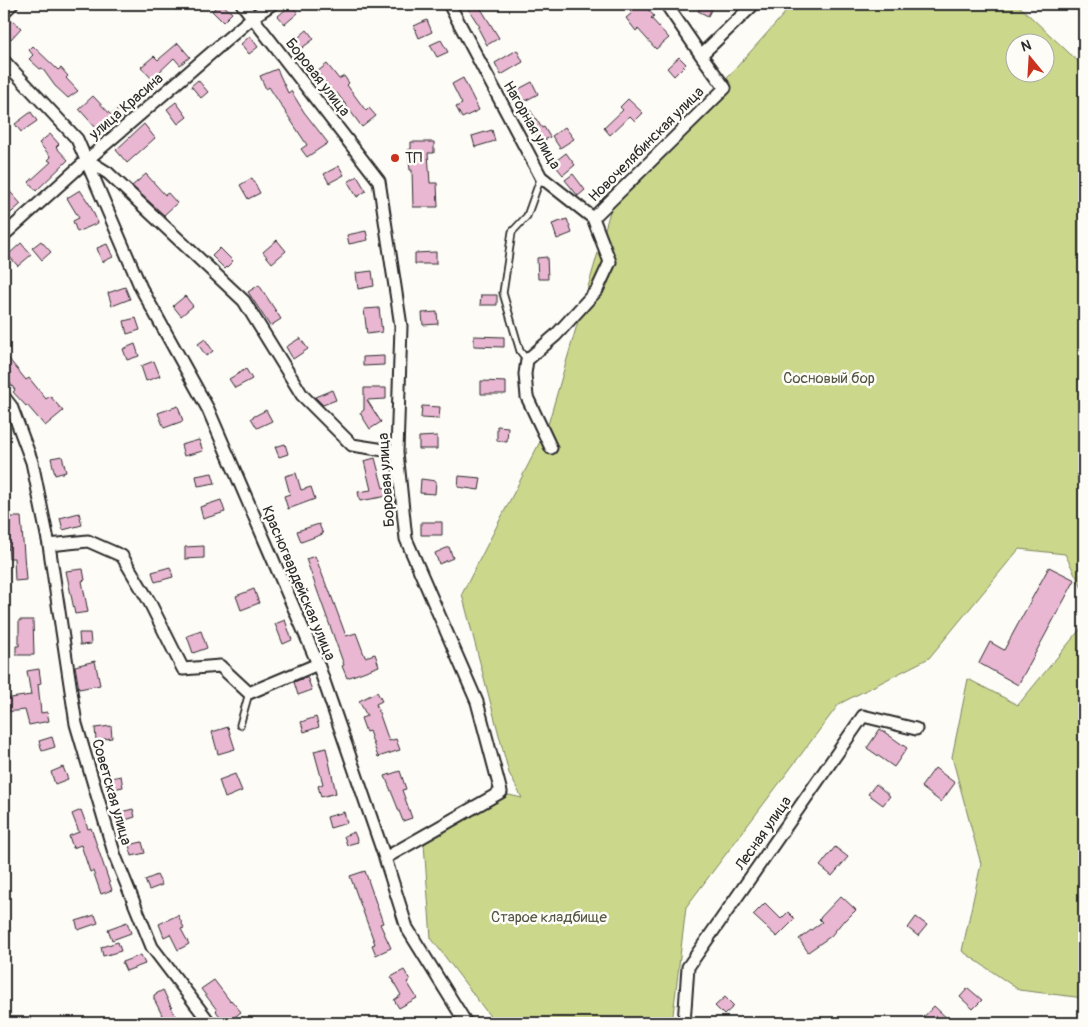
<svg xmlns="http://www.w3.org/2000/svg" width="1088" height="1027" viewBox="0 0 1088 1027" font-family="Pangolin,sans-serif">
	<style>
		.green { fill: #cbd88c; stroke: #7b825c; fill-rule: evenodd }
		.building { fill: #eab7d3; stroke: #2b2b2b }
		.lines { fill: none; stroke-linecap: round; stroke-linejoin: round }
		.service-casing { stroke: #2b2b2b; stroke-width: 9 }
		.minor-casing { stroke: #2b2b2b; stroke-width: 15 }
		.service { stroke: #fdfcf7; stroke-width: 5.5 }
		.minor { stroke: #fdfcf7; stroke-width: 11 }
		.poi-dot { fill: #c8321e; stroke: #fdfcf7; stroke-width: 2 }
		.labels { text-anchor: middle; stroke-width: 5; stroke-linejoin: round; paint-order: stroke }
		.street-label { font-size: 15px; fill: #2b2b2b; stroke: #fdfcf7 }
		.poi-label { font-size: 15px; fill: #2b2b2b; stroke: #fdfcf7; text-anchor: start }
		.park-label { font-size: 15px; fill: #535643; stroke: #fdfcf7 }
	</style>
	<rect width="100%" height="100%" fill="#fdfcf7"/>
	<filter id="ink" filterUnits="userSpaceOnUse"><feTurbulence type="fractalNoise" baseFrequency=".02" numOctaves="2"/><feDisplacementMap in="SourceGraphic" scale="10" xChannelSelector="R" yChannelSelector="G"/><feConvolveMatrix kernelMatrix="1 2 1 2 8 2 1 2 1" color-interpolation-filters="sRGB"/></filter>
	<g filter="url(#ink)">
		<path class="green" d="M793,4H1017L1084,67V592L1065,554L1019,549L929,658L839,704L686,907L672,1023H495L431,938L424,844L509,795L522,798L509,773L462,594L547,428L611,208ZM1016,42H1046V72H1016Z
			M1082,627H1084V998L1019,990L962,951L981,864L952,757L968,679L1018,705Z"/>
		<path class="building" d="M219,4H222L232,13L223,22L212,11Z
			M465,4H478L499,38L487,45L478,28L480,27Z
			M625,4H643L654,16L651,18L669,38L656,49L638,29L636,31L626,18L632,13Z
			M702,4H714L708,16L698,11Z
			M291,5L298,13L285,24L278,16Z
			M12,20L21,28L11,39L4,32V28Z
			M427,20L432,32L419,38L414,26Z
			M307,30L314,39L299,50L293,42Z
			M250,36L258,47L249,54L241,44Z
			M441,40L448,52L437,57L430,45Z
			M178,43L190,57L180,65L174,58L152,79L141,67L154,56L158,60Z
			M33,46L58,70L61,68L68,76L66,78L78,91L68,98L55,86L42,68L40,69L29,59L33,55L29,50Z
			M517,50L523,62L501,75L495,63Z
			M679,57L686,64L674,76L667,68Z
			M327,64L339,79L344,76L349,83L347,85L366,111L369,108L376,116L362,127L337,93L335,94L317,72Z
			M277,69L288,93L291,91L304,112L328,143L307,157L301,149L307,145L269,87L266,89L260,76Z
			M463,78L479,110L462,118L456,107L462,104L452,84Z
			M198,80L208,92L201,98L191,86Z
			M532,82L538,94L519,104L513,92Z
			M93,96L111,115L120,108L126,115L97,139L91,132L96,128L79,109Z
			M628,99L643,113L635,121L630,116L610,135L604,128L623,110L620,107Z
			M176,102L187,117L178,124L167,109Z
			M530,110L542,128L544,127L550,137L541,142L522,115Z
			M31,112L37,121L21,132L15,124Z
			M144,124L155,138L127,163L116,150Z
			M565,127L574,139L560,148L552,136Z
			M492,130L495,141L475,147L472,136Z
			M50,134L59,144L56,147L68,160L36,191L29,182L51,162L48,160L51,157L39,143Z
			M411,142H434V153H428L430,183H437L438,207H413L412,170H410L408,150L411,149Z
			M566,153L575,165L563,175L553,163Z
			M339,166L344,175L329,183L324,174Z
			M146,174L165,195L168,193L177,203L164,215L132,186Z
			M573,174L585,190L578,196L565,180Z
			M357,176L366,191L357,197L348,182Z
			M252,178L260,193L248,199L240,185Z
			M4,185L21,204L4,219Z
			M80,190L90,205L98,223L77,232L73,221L79,218L67,198Z
			M567,219L572,233L557,239L552,224Z
			M366,231L368,240L349,244L347,235Z
			M277,240L286,251L272,263L263,252Z
			M41,241L51,252L42,260L32,248Z
			M21,243L31,255L18,266L8,255Z
			M107,244L113,257L102,262L97,248Z
			M220,248L233,261L225,269L212,256Z
			M436,252V264H415V253Z
			M547,257L548,279H538L537,258Z
			M372,271L374,286L358,289L356,273Z
			M259,285L281,319L270,326L248,292Z
			M125,287L130,299L112,306L108,293Z
			M481,295H497V305H480Z
			M185,296L193,306L181,316L173,306Z
			M379,308L382,332L367,334L364,309Z
			M437,312L438,324L423,325L422,313Z
			M136,318L140,330L127,334L124,321Z
			M474,336L504,337V347L474,346Z
			M300,338L308,349L293,359L286,347Z
			M205,339L213,351L206,356L198,344Z
			M135,344L139,356L127,360L123,349Z
			M4,353L26,380L29,378L46,399L50,396L63,411L45,426L27,405L26,406L13,392L15,390L4,375Z
			M384,356V365L363,366V357Z
			M154,361L160,376L146,381L141,366Z
			M246,369L252,379L235,388L229,379Z
			M481,381L506,382V394H481Z
			M364,388H386V399L367,400L381,422L370,429L360,413L364,410Z
			M332,390L336,400L323,405L315,397Z
			M178,406L183,421L164,428L158,413Z
			M422,406L440,407L439,419L421,418Z
			M266,410L272,421L257,428L251,418Z
			M497,426L508,427L507,442L497,441Z
			M437,436V449H419V437Z
			M199,440L203,451L184,456L181,445Z
			M285,444L288,454L279,457L275,447Z
			M62,456L66,472L55,475L51,458Z
			M375,458L383,488L386,487L388,496L360,501L358,492L371,490L364,461Z
			M212,473L215,483L198,486L196,476Z
			M296,473L301,490L311,487L315,499L288,509L284,496L290,494L285,476Z
			M459,476L481,478L479,490L458,487Z
			M421,479L436,481L435,494L420,493Z
			M221,500L225,512L203,519L200,507Z
			M79,513L82,525L63,530L60,518Z
			M6,517H21L26,580L15,581L14,558H9Z
			M421,522H442V535H421Z
			M319,524L323,534L301,542L297,531Z
			M204,546V558L185,559V547Z
			M449,547L453,558L439,564L435,553Z
			M315,556L327,587H328L346,636L356,633L365,657L375,654L379,666L347,678L342,666L344,665L306,559Z
			M170,567L173,577L155,582L152,572Z
			M1049,567L1075,580L1018,685L979,663L990,642L1004,650Z
			M83,569L85,580L82,581L88,612L75,614L66,571Z
			M254,589L259,603L241,610L236,596Z
			M19,620H33L34,655H16V646H19Z
			M285,620L292,640L283,644L275,624Z
			M201,631L207,648L193,653L187,636Z
			M79,633H90L91,644L80,645Z
			M95,661L100,685L79,689L75,666Z
			M39,669L41,683L38,684L41,713L47,712L49,721L29,725L25,710L5,712L4,699L31,695L27,671Z
			M307,677L312,690L298,695L294,682Z
			M377,692L382,701L376,704L389,741L396,739L400,750L378,757L369,731L366,732L361,718L367,716L359,701Z
			M316,717L319,727L304,732L301,722Z
			M111,726L112,738L96,740L95,728Z
			M228,727L235,749L218,754L212,732Z
			M880,729L907,748L894,767L867,748Z
			M52,737L55,747L42,751L39,741Z
			M326,748L336,793L321,797L318,786L323,784L314,751Z
			M63,767L68,779L55,784L51,772Z
			M935,768L955,783L941,802L921,787Z
			M400,771L406,789L402,790L412,818L403,821L385,776Z
			M235,774L242,791L225,798L219,780Z
			M121,776L123,787L108,790L106,779Z
			M876,784L890,796L883,805L868,794Z
			M133,809L135,817L119,822L117,813Z
			M81,810L88,829L91,828L112,890L101,894L93,871L90,872L81,845L73,848L69,836L79,832L72,814Z
			M344,812L347,823L330,828L327,817Z
			M354,832L358,842L347,845L344,836Z
			M142,842L145,853L132,856L129,845Z
			M835,847L848,857L832,876L820,866Z
			M365,871L383,923L380,924L391,948L376,955L372,945L375,944L350,876Z
			M157,875L162,885L149,890L145,880Z
			M841,896L856,910L845,921L844,920L831,936L808,952L799,939L822,922L819,919Z
			M765,903L781,919L788,912L795,919L777,937L753,915Z
			M95,915L98,923L78,930L76,921Z
			M178,915L184,928L181,929L189,944L178,950L170,934L164,937L159,924Z
			M916,917L927,925L918,936L908,928Z
			M127,922L131,933L112,940L108,929Z
			M118,942L121,951L103,956L101,947Z
			M141,955L145,964L126,971L122,962Z
			M404,970L410,980L407,982L417,998L399,1008L394,1000L401,995L391,977Z
			M214,980L230,1001L231,1000L241,1012L227,1023H225L216,1011L217,1010L201,989Z
			M968,988L982,1000L973,1009L960,997Z
			M163,990L179,1023H166L154,999V995Z
			M725,997L734,1006L724,1015L715,1006Z
			M934,1006L952,1023H918Z"/>
		<g class="lines">
			<defs>
				<path id="service" d="M527,360L520,351L503,293L512,232L527,216L541,177
					M240,725L249,693"/>
				<path id="minor" d="M242,4L379,181L401,326L397,452L406,539L477,702L501,792L385,858
					M449,4L541,177L593,218L610,262L597,290L556,335L527,360L525,374L527,397L551,448
					M666,4L701,55
					M4,12L12,4
					M4,61L77,139L141,288L208,409L318,664L385,858L407,928L466,1023
					M87,160L108,173L244,301L302,395L352,445L397,452
					M593,218L725,88L701,55L754,4
					M4,235L87,160L253,17L272,4
					M4,397L11,406L32,462L49,545L76,724L115,856L152,947L210,1023
					M49,545L88,541L122,556L149,601L183,669L220,666L249,693L318,664
					M684,1023L688,967L863,716L916,729"/>
			</defs>
			<use href="#service" class="service-casing"/>
			<use href="#minor" class="minor-casing"/>
			<use href="#service" class="service"/>
			<use href="#minor" class="minor"/>
		</g>
	</g>
	<circle class="poi-dot" cx="395" cy="158" r="5"/>
	<g class="labels">
		<g class="street-label">
			<text transform="translate(318 77) rotate(52)" y="5">Боровая улица</text>
			<text transform="translate(126 106) rotate(-41)" y="5">улица Красина</text>
			<text transform="translate(532 125) rotate(60)" y="5">Нагорная улица</text>
			<text transform="translate(646 144) rotate(-45)" y="5">Новочелябинская улица</text>
			<text transform="translate(386 480) rotate(-94)" y="5">Боровая улица</text>
			<text transform="translate(299 583) rotate(67)" y="5">Красногвардейская улица</text>
			<text transform="translate(112 792) rotate(74)" y="5">Советская улица</text>
			<text transform="translate(763 833) rotate(-55)" y="5">Лесная улица</text>
		</g>
		<g class="poi-label">
			<text x="405" y="163">ТП</text>
		</g>
		<g class="park-label">
			<text x="829" y="383">Сосновый бор</text>
			<text x="549" y="922">Старое кладбище</text>
		</g>
	</g>
	<rect width="1088" height="1027" fill="none" stroke="#fdfcf7" stroke-width="20"/>
	<rect x="10" y="10" width="1068" height="1007" fill="none" stroke="#2b2b2b" stroke-width="2" filter="url(#ink)"/>
	<g transform="translate(1030 58) rotate(342)"><circle r="24" fill="#fdfcf7" stroke="#a9a8a5"/>
	<path d="M0-4L9 19L0 12L-9 19Z" fill="#c8321e"/>
	<text y="-8" font-size="14" font-weight="bold" text-anchor="middle" fill="#2b2b2b">N</text>
	</g>
</svg>
